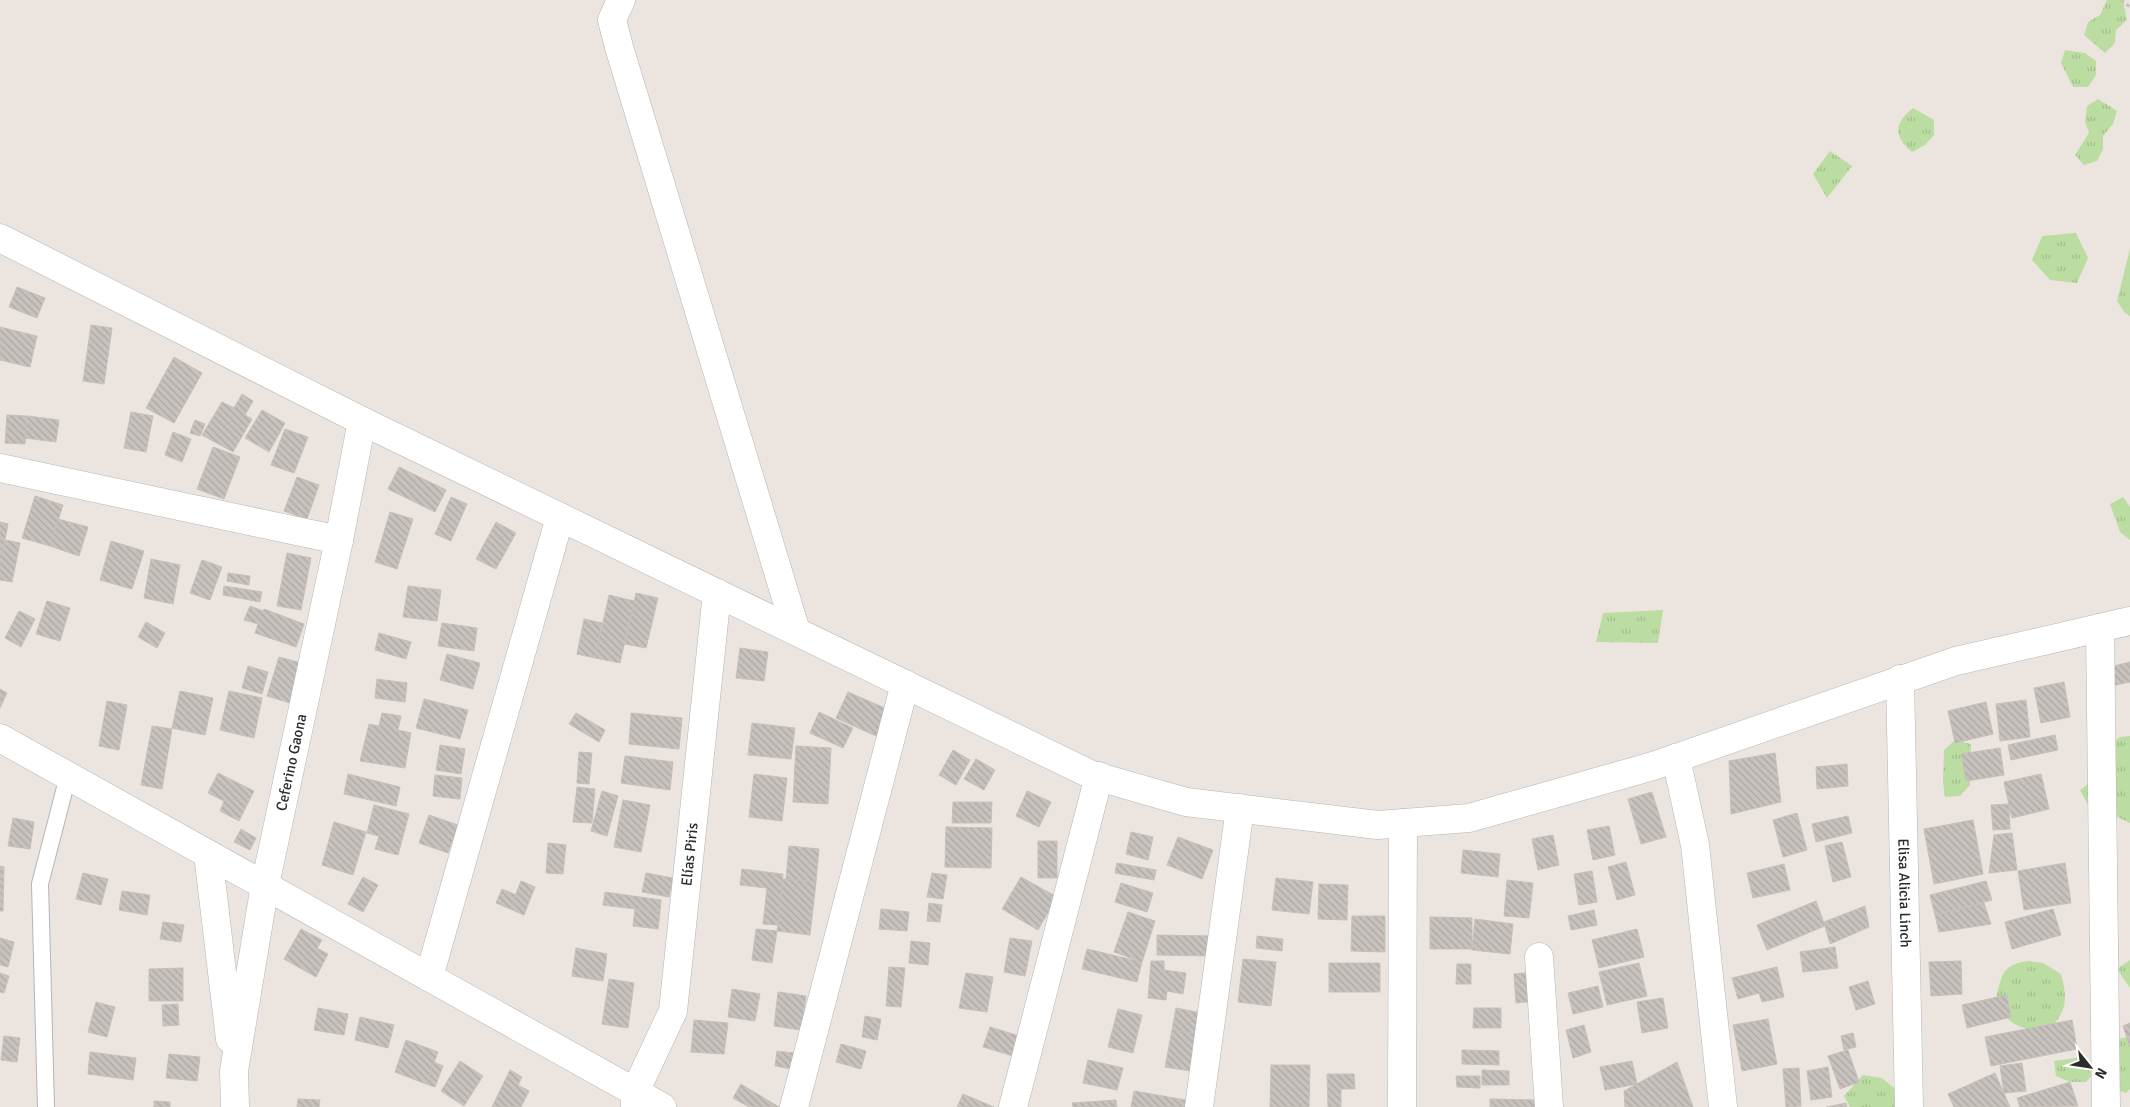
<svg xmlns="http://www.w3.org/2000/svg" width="2130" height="1107" viewBox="0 0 2130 1107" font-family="Signika,sans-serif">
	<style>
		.grass { fill: url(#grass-tufts) }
		.building { fill: url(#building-back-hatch); stroke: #c7c0b9 }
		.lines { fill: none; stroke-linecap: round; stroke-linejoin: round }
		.service-casing { stroke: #b2b5bd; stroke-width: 18 }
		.minor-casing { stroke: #b2b5bd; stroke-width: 29 }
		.path { stroke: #c4c4c4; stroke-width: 3; stroke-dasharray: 4 2.5; stroke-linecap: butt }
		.service { stroke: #fff; stroke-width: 16 }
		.minor { stroke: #fff; stroke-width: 28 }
		.labels { text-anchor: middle; stroke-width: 4; stroke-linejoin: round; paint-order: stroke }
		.street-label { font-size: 15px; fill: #2b2b2b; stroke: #fff }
	</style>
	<defs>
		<pattern id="grass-tufts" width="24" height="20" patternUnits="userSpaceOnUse" patternTransform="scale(1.25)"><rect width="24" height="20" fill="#bcdda1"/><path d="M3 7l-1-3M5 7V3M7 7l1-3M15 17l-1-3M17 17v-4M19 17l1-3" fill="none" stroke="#a2be8b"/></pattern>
		<pattern id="building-back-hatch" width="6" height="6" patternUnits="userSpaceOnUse" patternTransform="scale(1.25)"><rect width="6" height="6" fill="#c7c2be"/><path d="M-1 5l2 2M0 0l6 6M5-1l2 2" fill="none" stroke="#aba7a3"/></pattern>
	</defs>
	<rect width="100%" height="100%" fill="#ece5df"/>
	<path class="grass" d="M2107,0H2123L2127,20L2116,30L2115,43L2105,53L2084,35L2088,22L2100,15Z
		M2065,50L2085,53L2096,61V75L2088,87H2073L2061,63Z
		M2098,99L2117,111L2113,124L2103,136V149L2097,161L2084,165L2075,155L2089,133L2085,121L2087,106Z
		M1913,108L1934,120V135L1925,145L1912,152C1893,136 1894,123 1913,108Z
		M1830,151L1852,166L1827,198L1813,174Z
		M2076,233L2088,258L2077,283L2050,280L2032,260L2042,236Z
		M2130,249V316L2125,313L2117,301Z
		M2123,497L2130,507V540L2120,532L2110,504Z
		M1663,610L1658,643L1596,642L1603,613Z
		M2130,736V823L2087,803L2080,790L2104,772L2108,745L2120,737Z
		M1955,740L1971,744L1970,785L1960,796L1945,797L1943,781L1944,750Z
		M2130,960V988L2117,969Z
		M2028,961L2043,963L2061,974C2068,1000 2067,1012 2047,1032C2021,1030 2009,1025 1995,1003C2001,979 2000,964 2028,961Z
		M2130,1037V1089L2126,1093L2110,1087V1040Z
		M2084,1057L2096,1071L2086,1082H2070L2056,1076L2054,1061Z
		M1863,1075L1882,1078L1905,1097L1900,1107H1850L1844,1096Z"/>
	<path class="building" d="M17,287L45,298L37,318L9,307Z
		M91,325L112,328L104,384L83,381Z
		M0,327L37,336L30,367L0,360Z
		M174,357L202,373L174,423L146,408Z
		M242,394L253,401L245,415L252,419L233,452L202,435L222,402L234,408Z
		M262,410L285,423L269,452L245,438Z
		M131,412L153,416L146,452L124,448Z
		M7,415L27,416L25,444L5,443Z
		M28,416L59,420L56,442L25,438Z
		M195,420L205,424L200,436L190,433Z
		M285,429L308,437L294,473L271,465Z
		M173,432L191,439L182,462L165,455Z
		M213,447L240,457L224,499L197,489Z
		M399,467L446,490L435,512L388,489Z
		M297,477L319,485L307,519L284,511Z
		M35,496L63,505L50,546L22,538Z
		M451,497L467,504L451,541L435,534Z
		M390,512L413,519L397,569L375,562Z
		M58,519L88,527L79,556L50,546Z
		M0,522L8,524L2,555L0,554Z
		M496,522L516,533L496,569L476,559Z
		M5,540L20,543L12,582L0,580V554L2,555Z
		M111,541L144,551L132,589L100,580Z
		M287,553L311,558L301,610L277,606Z
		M151,559L180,565L173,604L144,598Z
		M202,560L222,567L210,600L190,593Z
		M228,573L250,576L249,585L227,581Z
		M224,586L262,592L260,602L223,595Z
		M408,586L441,590L437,621L403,617Z
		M636,593L658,598L646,648L625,644Z
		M609,595L634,601L620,663L595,658Z
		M47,601L70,608L60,641L36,634Z
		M250,606L263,611L264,609L304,624L296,647L255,633L258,624L244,620Z
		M19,611L35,619L21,647L5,638Z
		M584,619L602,623L595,658L577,654Z
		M146,622L165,633L157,648L138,637Z
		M442,623L477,628L474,651L438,646Z
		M379,633L411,642L406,659L375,650Z
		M740,648L768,652L764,681L736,678Z
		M447,654L480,663L473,689L440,680Z
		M279,657L301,663L290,703L267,696Z
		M2130,662V682L2106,687L2102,669Z
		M248,666L268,672L262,694L242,688Z
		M377,679L407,683L405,702L375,698Z
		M2064,682L2070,717L2041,723L2034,688Z
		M0,689L7,693L0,708Z
		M180,691L213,698L205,735L172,728Z
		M229,691L262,698L254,738L220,730Z
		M848,692L887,709L876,736L836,718Z
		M424,699L468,710L460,739L416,728Z
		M2026,700L2030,737L2000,741L1996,704Z
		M107,701L127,705L119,750L99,746Z
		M1986,702L1993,734L1955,743L1948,711Z
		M819,712L853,728L843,748L810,733Z
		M382,713L401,716L398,730L411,733L405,768L360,761L369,724L379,726Z
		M576,713L605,730L599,742L569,724Z
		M631,713L682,718L679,749L629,744Z
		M752,723L795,728L791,759L748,755Z
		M152,726L172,729L162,789L141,785Z
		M2055,735L2058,750L2011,760L2008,745Z
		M440,745L465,749L461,774L436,770Z
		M796,746L831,748L828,804L793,802Z
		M2000,748L2004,775L1966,781L1961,754Z
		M953,750L970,760L956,785L939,775Z
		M579,752L592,753L589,784L577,783Z
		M1775,753L1781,802L1731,814L1729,761Z
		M625,756L673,762L670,790L621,783Z
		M976,759L995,770L984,790L964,779Z
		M1847,764L1848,786L1817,789L1816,767Z
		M218,773L254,791L239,821L220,811L224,801L208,793Z
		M348,774L400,787L396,806L344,794Z
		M754,774L787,778L782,821L749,817Z
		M2041,774L2049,809L2012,818L2004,782Z
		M435,775L462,778L460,799L433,796Z
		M577,787L595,789L592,823L573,822Z
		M602,791L618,796L607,836L591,831Z
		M1027,791L1051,802L1039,827L1016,816Z
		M1652,792L1666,837L1641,844L1628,799Z
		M623,800L650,805L641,852L614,847Z
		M953,802H992L991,823H952Z
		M2009,804L2010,829L1993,830L1991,805Z
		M374,805L409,814L398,855L375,849L379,836L367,833Z
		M1797,813L1807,850L1783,857L1773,820Z
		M429,815L458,825L448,853L419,843Z
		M1848,816L1852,833L1816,842L1812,824Z
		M13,818L34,822L30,849L8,846Z
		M1973,820L1983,874L1934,884L1924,829Z
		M334,822L366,832L353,875L322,865Z
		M1609,826L1615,855L1593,860L1587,830Z
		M946,827L992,828L991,868L945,867Z
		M241,829L256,838L250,850L234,842Z
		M1131,832L1153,837L1148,860L1126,854Z
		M2012,833L2017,870L1989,873L1994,835Z
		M1553,835L1559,865L1538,870L1532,839Z
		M1178,837L1213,850L1202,879L1167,865Z
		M1038,841H1057V878H1038Z
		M1842,842L1851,877L1833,882L1825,846Z
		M548,843L566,845L563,874L546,873Z
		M789,846L819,849L816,882L786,879Z
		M1463,850L1500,854L1498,877L1461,873Z
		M1626,862L1635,895L1617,900L1608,867Z
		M1117,863L1156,870L1154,880L1115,873Z
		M2065,863L2071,903L2024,910L2018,871Z
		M1784,864L1790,890L1753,898L1747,873Z
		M0,866L4,867L3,911H0Z
		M742,869L783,874L778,925L763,924L767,888L740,885Z
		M1592,871L1597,902L1579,905L1574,874Z
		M83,873L108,879L101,905L76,899Z
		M646,873L673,878L669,897L642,892Z
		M932,873L947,875L943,899L927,897Z
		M363,877L378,885L363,912L348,904Z
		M1021,877L1057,897L1038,930L1002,909Z
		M1276,878L1313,882L1309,914L1272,910Z
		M783,879L816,882L810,935L777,931Z
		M1507,880L1533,883L1529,918L1504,916Z
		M521,881L535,887L524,915L510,909Z
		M1986,881L1992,900L1935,915L1930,895Z
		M1121,883L1153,893L1147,912L1115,902Z
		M1319,884L1348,885L1347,920L1318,919Z
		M502,889L516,895L510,909L496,903Z
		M122,891L150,895L147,915L119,910Z
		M605,892L661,900L660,912L603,905Z
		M1816,901L1825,926L1767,950L1757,925Z
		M929,903L942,905L940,922L927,921Z
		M1984,903L1991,924L1939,932L1935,915Z
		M1865,906L1869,927L1830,944L1824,922Z
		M635,909L660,912L658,929L633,926Z
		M881,909L909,912L907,931L879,929Z
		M2053,909L2061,935L2012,949L2005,922Z
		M1594,910L1597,925L1571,930L1568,916Z
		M1128,912L1155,921L1142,962L1114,952Z
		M1352,916H1385V952L1351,951Z
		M1430,917L1472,918V949H1430Z
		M1475,919L1513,924L1510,954L1472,950Z
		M163,922L184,925L181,942L160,939Z
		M301,929L322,940L317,948L328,954L316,977L284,959Z
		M756,929L777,931L772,963L752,960Z
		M1637,929L1644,957L1599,968L1592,940Z
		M1157,935L1212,936V956L1157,955Z
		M1257,936L1283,939L1282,951L1256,948Z
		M0,938L14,942L8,967L0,965Z
		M1010,938L1032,941L1025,976L1004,972Z
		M911,941L930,943L928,965L909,963Z
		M1835,947L1838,968L1803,972L1800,952Z
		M576,948L607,954L603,981L572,976Z
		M1087,949L1142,962L1137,982L1082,969Z
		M1243,959L1276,962L1271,1006L1238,1002Z
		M1151,961H1164V970L1186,973L1183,994L1167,991L1166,1000L1148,998Z
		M1961,961L1962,994L1931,996L1929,962Z
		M1329,963H1380V992H1329Z
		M1639,963L1647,996L1607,1005L1599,972Z
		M1457,964H1471V984H1456Z
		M889,967L905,968L901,1007L886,1006Z
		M1777,967L1784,997L1762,1002L1759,993L1738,999L1732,978Z
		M183,968V1001H149V969Z
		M1535,972L1537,1001L1516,1003L1514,974Z
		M0,973L9,976L4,993L0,992Z
		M966,973L993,977L987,1012L959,1008Z
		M609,979L634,983L628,1028L602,1024Z
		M1868,981L1875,1004L1856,1010L1849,987Z
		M1598,986L1603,1007L1573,1014L1568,993Z
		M732,989L760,994L755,1021L728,1017Z
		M778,992L806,996L801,1030L774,1026Z
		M2007,995L2011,1017L1967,1028L1962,1005Z
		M1663,998L1668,1028L1642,1033L1637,1002Z
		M96,1002L115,1007L107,1037L88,1032Z
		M178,1004L179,1025L163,1026L162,1005Z
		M318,1008L348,1014L344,1035L314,1030Z
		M1176,1008L1201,1013L1197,1034L1172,1030Z
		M1474,1008H1501V1028H1473Z
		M1118,1009L1142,1015L1133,1053L1108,1047Z
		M865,1016L881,1019L877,1040L862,1037Z
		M360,1017L394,1025L388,1048L355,1040Z
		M1768,1019L1777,1064L1742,1071L1733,1025Z
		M694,1020L728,1023L724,1054L691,1052Z
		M2072,1020L2077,1049L1991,1066L1985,1037Z
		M2130,1023V1047L2123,1026Z
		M1584,1025L1591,1052L1573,1058L1566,1030Z
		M990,1027L1026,1038L1020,1058L983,1047Z
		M1172,1030L1197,1034L1190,1071L1165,1067Z
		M1853,1033L1856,1047L1844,1050L1841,1036Z
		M4,1036L20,1038L17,1062L1,1060Z
		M406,1040L438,1052L426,1084L395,1072Z
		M841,1044L866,1051L861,1069L836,1062Z
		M1462,1050L1499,1051V1065L1462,1064Z
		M1848,1050L1859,1082L1840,1089L1828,1056Z
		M777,1051L794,1053L792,1069L775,1066Z
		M90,1052L136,1058L133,1080L88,1074Z
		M169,1054L200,1057L197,1081L166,1078Z
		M1088,1060L1123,1068L1117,1090L1083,1083Z
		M460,1061L483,1076L464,1106L441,1091Z
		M1632,1061L1637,1084L1605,1090L1600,1067Z
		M434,1062L443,1066L435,1087L426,1084Z
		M1677,1062L1693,1107H1625L1624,1091Z
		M2022,1063L2026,1091L2004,1093L2000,1066Z
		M1271,1065H1310L1309,1107H1270Z
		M1828,1067L1832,1097L1811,1100L1807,1071Z
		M1799,1068L1801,1106L1786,1107L1783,1069Z
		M510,1070L522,1077L518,1085L529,1091L521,1107H492Z
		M1482,1070L1509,1071V1085H1482Z
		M1995,1073L2010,1107H1954L1948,1094Z
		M1327,1074H1354L1355,1089H1341V1107H1328Z
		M1456,1076H1480V1088L1457,1087Z
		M2070,1082L2078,1106L2020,1107L2017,1098Z
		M741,1084L779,1107H749L733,1098Z
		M1134,1091L1191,1101L1190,1107H1131Z
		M963,1094L994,1107H957Z
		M298,1099L320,1100L319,1107H297Z
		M1490,1099L1538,1100V1107H1490Z
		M1116,1100L1117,1107H1073L1072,1103Z
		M154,1101L170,1102V1107H154Z
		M1846,1103L1847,1107H1826Z"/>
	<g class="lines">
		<defs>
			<path id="service" d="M46,1107L40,884L68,776"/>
			<g id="minor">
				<path d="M621,0L612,20L619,47L796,631"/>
				<path d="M0,238L362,421L1092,775L1186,802L1378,825L1469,818L1653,766L1956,661L2130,621"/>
				<path d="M0,468L339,540"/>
				<path d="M2100,628L2106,1107"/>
				<path id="s1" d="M1900,679L1909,1107"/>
				<path d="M0,738L662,1107"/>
				<path d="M1676,758L1695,845L1723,1107"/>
				<path d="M208,854L230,1039"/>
				<path d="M1539,957L1549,1107"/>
				<path d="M429,977L560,517"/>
				<path id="s2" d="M235,1107L234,1071L265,885L339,540L362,421"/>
				<path id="s3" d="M635,1107V1092L673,1011L717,593"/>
				<path d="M794,1107L905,684"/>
				<path d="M1013,1107L1099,776"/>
				<path d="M1199,1107L1240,808"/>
				<path d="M1402,1107L1403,823"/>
			</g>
		</defs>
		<use href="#service" class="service-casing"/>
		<use href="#minor" class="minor-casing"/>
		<path class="path" d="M2121,0L2130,7"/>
		<use href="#service" class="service"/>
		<use href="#minor" class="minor"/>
	</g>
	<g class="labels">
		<g class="street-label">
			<text dy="5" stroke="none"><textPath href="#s2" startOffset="350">Ceferino Gaona</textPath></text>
			<text dy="5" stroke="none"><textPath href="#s3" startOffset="262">Elías Piris</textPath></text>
			<text dy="5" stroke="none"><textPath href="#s1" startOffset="214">Elisa Alicia Linch</textPath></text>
		</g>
	</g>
	<g transform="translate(2090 1067) rotate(120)" stroke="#ffffff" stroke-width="4" paint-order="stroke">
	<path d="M0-4L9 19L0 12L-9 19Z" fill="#2b2b2b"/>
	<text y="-8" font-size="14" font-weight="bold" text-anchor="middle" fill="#2b2b2b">N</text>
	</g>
</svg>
